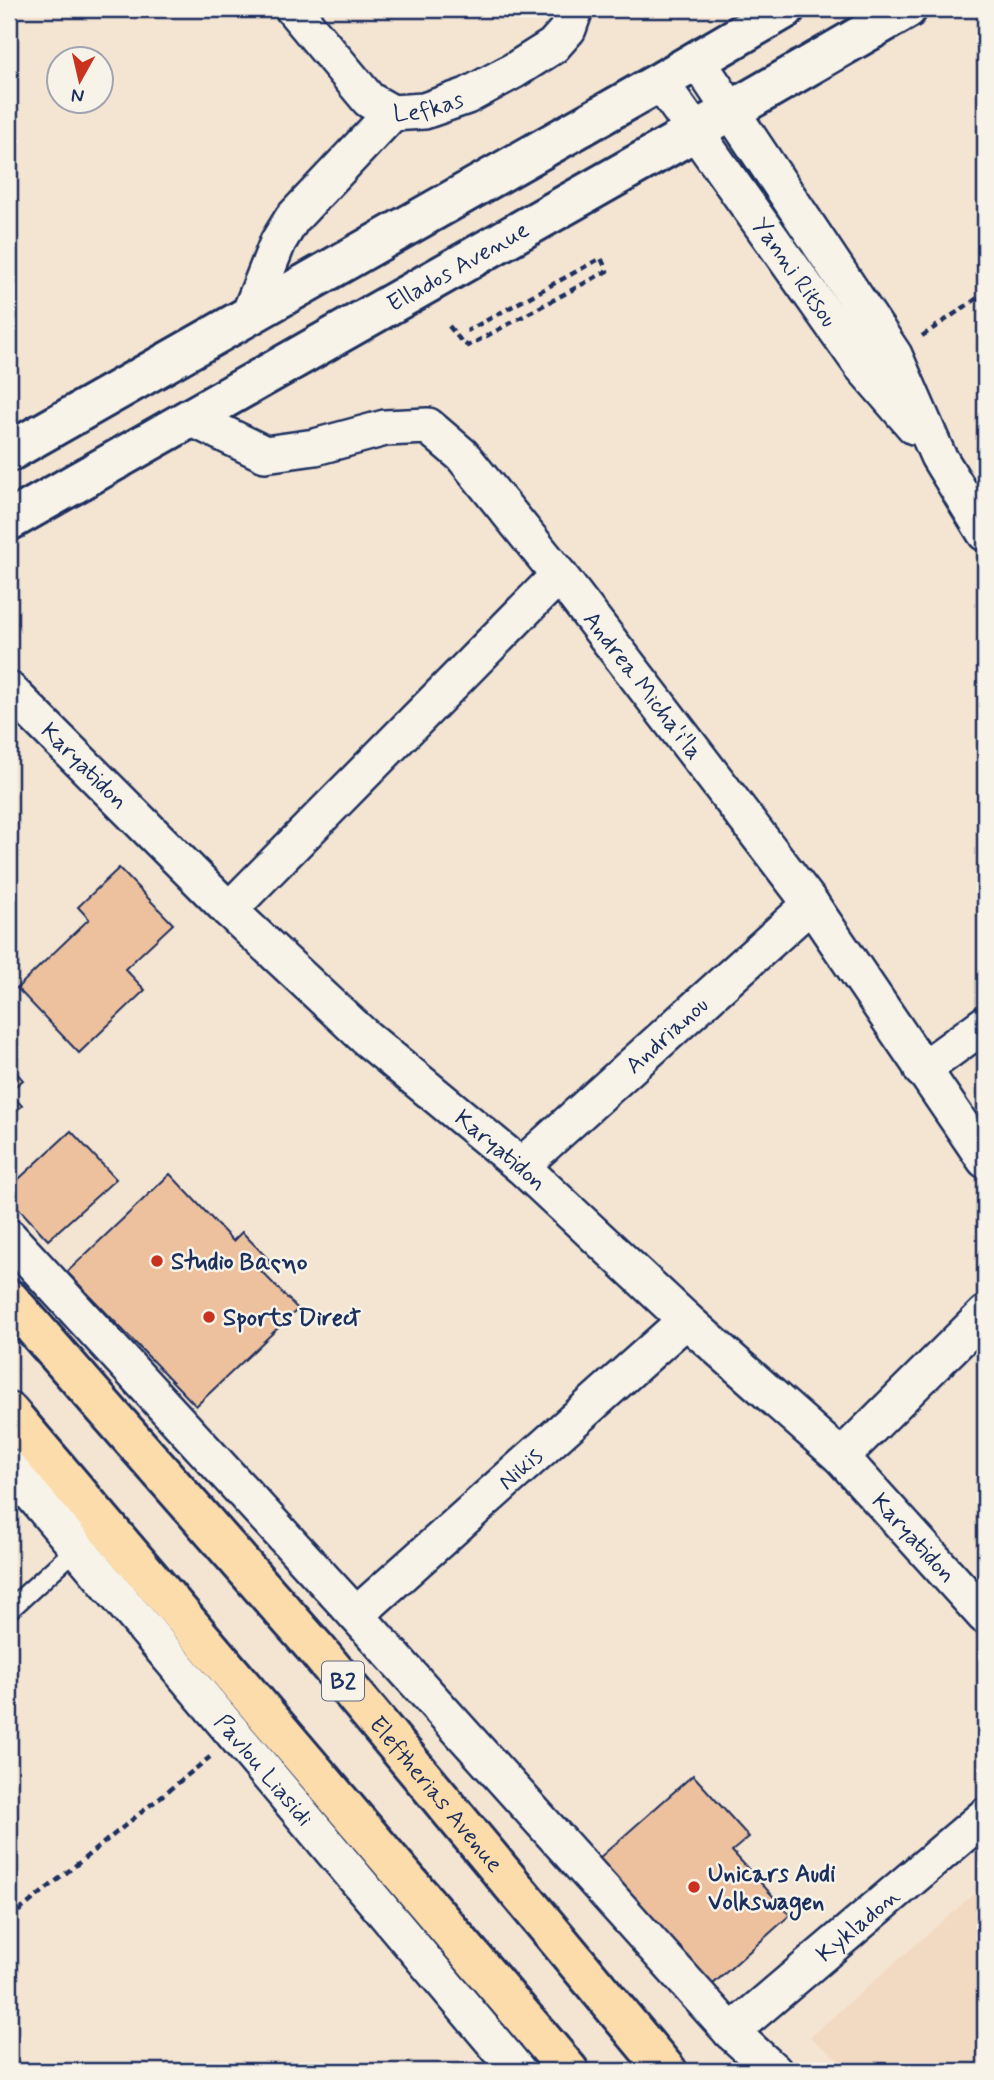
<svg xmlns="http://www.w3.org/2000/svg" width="994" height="2080" viewBox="0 0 994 2080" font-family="Mynerve,sans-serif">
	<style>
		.built { fill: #f2dac2 }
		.building { fill: #eec19e; stroke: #1b2f5e; stroke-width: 2 }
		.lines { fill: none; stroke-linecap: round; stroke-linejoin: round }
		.service-casing { stroke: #1b2f5e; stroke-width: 23 }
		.minor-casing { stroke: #1b2f5e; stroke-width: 40 }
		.secondary-casing { stroke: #1b2f5e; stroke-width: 44 }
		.trunk-casing { stroke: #1b2f5e; stroke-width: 44 }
		.path { stroke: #1b2f5e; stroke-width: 4.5; stroke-dasharray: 7 5; stroke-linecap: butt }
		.service { stroke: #f7f3e8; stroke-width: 18 }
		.minor { stroke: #f7f3e8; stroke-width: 35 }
		.secondary { stroke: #f7f3e8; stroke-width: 38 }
		.trunk { stroke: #fddcac; stroke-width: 38 }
		.poi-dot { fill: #c8321e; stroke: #f7f3e8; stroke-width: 2.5 }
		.labels { text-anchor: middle; stroke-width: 5; stroke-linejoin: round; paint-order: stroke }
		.shield { fill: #f7f3e8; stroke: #5d6a87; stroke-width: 2 }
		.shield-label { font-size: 23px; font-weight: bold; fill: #1b2f5e }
		.street-label { font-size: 24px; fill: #1b2f5e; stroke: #f7f3e8 }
		.poi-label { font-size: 24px; font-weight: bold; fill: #1b2f5e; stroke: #f7f3e8; text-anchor: start }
	</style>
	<rect width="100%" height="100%" fill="#f4e4d2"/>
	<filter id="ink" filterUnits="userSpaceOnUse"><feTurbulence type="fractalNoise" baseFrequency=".0143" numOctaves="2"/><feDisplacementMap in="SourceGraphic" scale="14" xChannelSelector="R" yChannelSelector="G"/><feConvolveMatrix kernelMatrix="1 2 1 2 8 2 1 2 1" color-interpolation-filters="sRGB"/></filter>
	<g filter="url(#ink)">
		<path class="built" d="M985,1884V2071H852L810,2037Z"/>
		<path class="building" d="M119,868L173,924L125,969L145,990L79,1053L17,988L89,919L78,907Z
			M9,1064L23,1080L9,1091L22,1106L9,1117Z
			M71,1131L116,1179L48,1240L9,1198V1188Z
			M170,1174L233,1241L242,1232L271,1262L261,1271L298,1309L196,1406L67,1272Z
			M693,1775L749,1837L732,1851L790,1915L712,1985L598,1859Z"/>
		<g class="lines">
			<defs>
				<path id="service" d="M9,1610L77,1548"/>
				<g id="minor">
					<path id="s1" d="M293,9L369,100L392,113L424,111L467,96L515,70L553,46L568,29L575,9"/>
					<path d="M697,60L894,355L938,456L985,533"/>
					<path id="s2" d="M660,82L862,366L914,426"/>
					<path d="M249,315L278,242L292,219L392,113"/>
					<path id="s3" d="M191,418L265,454L315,447L385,428L428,426L462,455L559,575L811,904L985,1160"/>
					<path id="s4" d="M9,690L229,910L365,1037L521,1166L686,1320L841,1457L985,1616"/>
					<path d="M229,910L559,575"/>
					<path d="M922,1070L985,1024"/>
					<path id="s5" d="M521,1166L811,904"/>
					<path d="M9,1237L356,1615L731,2032L774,2071"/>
					<path d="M841,1457L985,1314"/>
					<path id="s6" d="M9,1467L518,2071"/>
					<path id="s7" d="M356,1615L686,1320"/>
					<path id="s8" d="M731,2032L985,1816"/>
				</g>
				<g id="secondary">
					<path d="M9,452L660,82L785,9"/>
					<path id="s9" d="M9,521L694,132L907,9"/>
				</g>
				<g id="trunk">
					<path id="s10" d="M9,1299L317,1650L667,2071"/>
					<path d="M9,1412L569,2071"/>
				</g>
			</defs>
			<use href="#service" class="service-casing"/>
			<use href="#minor" class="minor-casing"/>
			<use href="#secondary" class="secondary-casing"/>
			<use href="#trunk" class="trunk-casing"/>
			<path class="path" d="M449,326L461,341L468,346L607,271L601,258L467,331
				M922,336L985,293
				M9,1919L210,1757"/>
			<use href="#service" class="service"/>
			<use href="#minor" class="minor"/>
			<use href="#secondary" class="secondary"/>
			<use href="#trunk" class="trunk"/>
		</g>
	</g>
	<g class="poi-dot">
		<circle cx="157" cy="1261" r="7"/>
		<circle cx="209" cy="1317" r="7"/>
		<circle cx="694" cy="1887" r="7"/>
	</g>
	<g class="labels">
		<rect class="shield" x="322" y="1661.5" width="42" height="39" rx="5"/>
		<g class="shield-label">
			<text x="343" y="1689">B2</text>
		</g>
		<g class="street-label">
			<text dy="8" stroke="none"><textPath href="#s1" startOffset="182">Lefkas</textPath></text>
			<text dy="8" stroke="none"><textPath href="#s9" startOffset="516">Ellados Avenue</textPath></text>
			<text dy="8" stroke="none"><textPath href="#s2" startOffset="233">Yanni Ritsou</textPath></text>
			<text dy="8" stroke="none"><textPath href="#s3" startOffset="586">Andrea Micha'i'la</textPath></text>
			<text dy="8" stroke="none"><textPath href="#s4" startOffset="107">Karyatidon</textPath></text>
			<text dy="8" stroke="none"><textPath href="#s5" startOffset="196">Andrianou</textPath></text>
			<text dy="8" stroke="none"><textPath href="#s4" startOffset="674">Karyatidon</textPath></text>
			<text dy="8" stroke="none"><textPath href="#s7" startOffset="220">Nikis</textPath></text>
			<text dy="8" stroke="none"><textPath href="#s4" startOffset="1241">Karyatidon</textPath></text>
			<text dy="8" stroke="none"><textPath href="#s6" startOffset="396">Pavlou Liasidi</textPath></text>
			<text dy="8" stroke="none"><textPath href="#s10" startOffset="654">Eleftherias Avenue</textPath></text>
			<text dy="8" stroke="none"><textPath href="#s8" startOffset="166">Kykladon</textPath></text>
		</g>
		<g class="poi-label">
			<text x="171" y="1269">Studio Βαςηο</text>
			<text x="223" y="1325">Sports Direct</text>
			<text x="708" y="1881">Unicars Audi<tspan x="708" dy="28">Volkswagen</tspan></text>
		</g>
	</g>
	<rect width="994" height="2080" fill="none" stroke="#f7f3e8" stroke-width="35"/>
	<rect x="18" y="18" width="959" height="2045" fill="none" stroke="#1b2f5e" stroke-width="2.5" filter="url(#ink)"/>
	<g transform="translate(80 80) rotate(188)"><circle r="33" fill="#f7f3e8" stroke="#9fa5b1" stroke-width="2"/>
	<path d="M0-5L12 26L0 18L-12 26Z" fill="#c8321e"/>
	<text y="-10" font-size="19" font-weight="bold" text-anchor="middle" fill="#1b2f5e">N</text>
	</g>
</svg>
